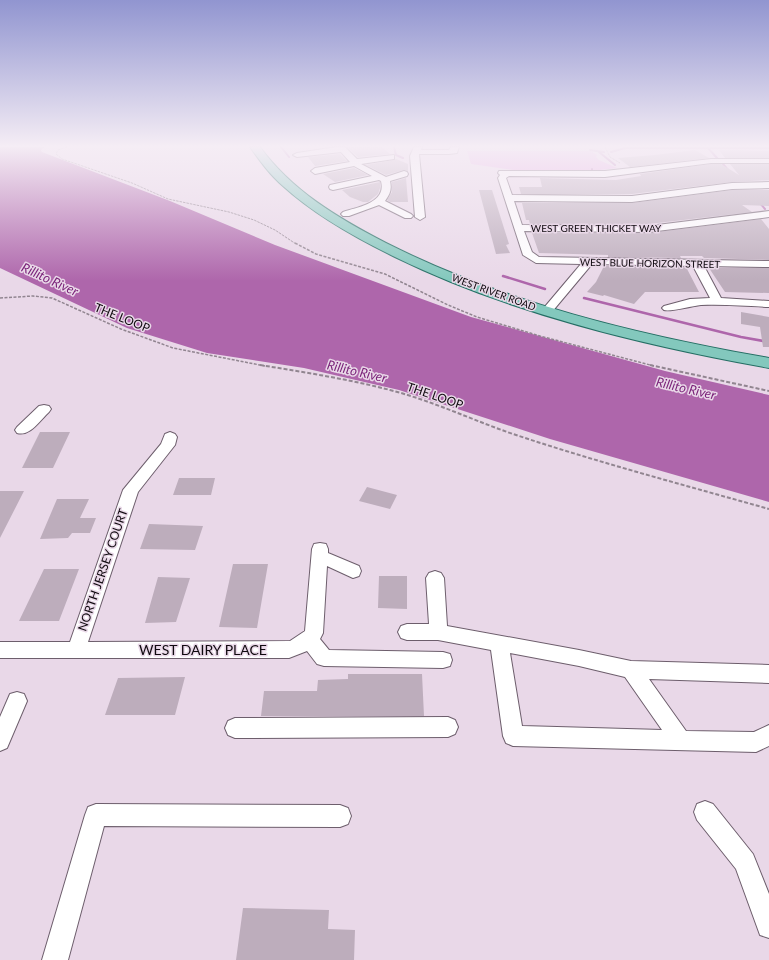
<svg xmlns="http://www.w3.org/2000/svg" width="769" height="960" viewBox="0 0 769 960" font-family="Lato,sans-serif">
	<style>
		.green { fill: #e8a8e5 }
		.water { fill: #ae66ab }
		.lines { fill: none; stroke-linecap: round; stroke-linejoin: round }
		.stream-far1 { stroke: #ae66ab; stroke-width: 2 }
		.stream { stroke: #ae66ab; stroke-width: 2.5 }
		.building { fill: #bdadbc }
		.minor-casing { stroke: #6d5e6c; stroke-width: 2 }
		.major-casing { stroke: #256e64; stroke-width: 2 }
		.path-far2 { stroke: #918590; stroke-width: 1; stroke-dasharray: 2.5 1; stroke-linecap: butt }
		.path-far1 { stroke: #918590; stroke-width: 1.5; stroke-dasharray: 3 1.5; stroke-linecap: butt }
		.path { stroke: #918590; stroke-width: 2; stroke-dasharray: 4 2; stroke-linecap: butt }
		.minor { fill: #fff; fill-rule: evenodd }
		.major { fill: #83c8bd; fill-rule: evenodd }
		.labels { text-anchor: middle; stroke-width: 3; stroke-linejoin: round; paint-order: stroke }
		.far-street-label { font-size: 10px; fill: #100a0f; stroke: #e9d8e8 }
		.street-label { font-size: 12px; fill: #100a0f; stroke: #e9d8e8 }
		.water-label { font-size: 13px; font-style: italic; fill: #781f77; stroke: #e9d8e8 }
		.near-street-label { font-size: 14px; fill: #100a0f; stroke: #e9d8e8 }
	</style>
	<rect width="100%" height="100%" fill="#e9d8e8"/>
	<path class="green" d="M467,151H591L597,155L596,157L599,160L617,168L590,171L514,170L471,164Z"/>
	<path class="water" d="M0,147H45L41,150L42,152L170,201L275,245L471,317L665,371L769,395V502L550,439L399,390L304,368L207,353L127,328L0,268Z"/>
	<g class="lines">
		<path class="stream-far1" d="M281,147L289,157
			M394,147L396,155L403,158
			M708,148L717,158
			M590,150L604,152
			M599,152L615,165
			M611,152L625,148H769
			M723,164L728,170
			M592,169V171
			M759,202L765,209"/>
		<path class="stream" d="M503,276L545,289
			M584,298L741,337L769,342"/>
	</g>
	<path class="building" d="M347,147H382L390,154L358,157Z
		M695,150L709,158L630,167L618,158L655,155Z
		M719,150L769,151V158H725Z
		M340,154L347,161L315,166L308,157Z
		M396,159L408,164V171L404,170L386,175L366,165L394,160Z
		M711,164H721L739,175L730,164H769V180L732,182L632,194H521L519,187H542L540,178L616,180L641,176L640,174Z
		M354,168L368,175L335,182L323,174Z
		M406,178L408,202H390L387,200L392,192V182Z
		M380,182V188L378,194L368,202H363L350,197L342,190Z
		M479,190H492L509,244L506,245L510,253L496,254Z
		M732,190H769V206L742,205L752,212L649,224H530L529,220H526L522,203H632Z
		M761,219L769,229V260L704,258L702,256H680L681,258L608,257V255L539,253L532,233H649Z
		M604,266L686,267L699,292H645L634,304L604,295L603,296L587,292L596,282Z
		M709,268H769V293L725,292Z
		M741,312L769,317V347H763L760,327L741,324Z
		M40,432H70L53,468H22Z
		M179,478H215L211,495H173Z
		M367,487L397,495L390,509L359,501Z
		M0,491H24L0,538Z
		M57,499H89L80,518H96L90,533H72L68,538L40,539Z
		M149,524L203,526L195,550L140,549Z
		M233,564H268L257,628L219,627Z
		M44,569H79L59,621H19Z
		M379,576H407V609L378,608Z
		M158,577L190,578L176,622L145,623Z
		M348,674H422L424,716H261L264,691H317L318,680L348,679Z
		M185,677L175,715H105L118,678Z
		M243,908L329,910L328,929L355,930L354,960H236Z"/>
	<g class="lines">
		<defs>
			<path id="minor" d="M337,147H345L357,159L394,155V159L361,164L386,177L404,171L407,172L408,174L407,176L390,181C392,190 390,194 385,201L411,214L413,216L411,218H405L379,205L349,216H343L341,214L343,212C358,207 387,203 381,181L379,180L333,190L330,189L329,187L330,185L372,176L354,166L315,174L311,171L315,168L350,162L341,152L297,157L293,155L297,153Z
				M414,147H422L421,150H449L451,147H459L457,153L449,154H419L425,217L420,220L415,217L410,156Z
				M711,159H769V163H711L605,177L509,176L506,178L512,195L632,196L732,183L769,182V188L732,189L632,202L514,201L522,225L649,226L769,211V217L649,232L524,231L532,252L539,257L769,261V267L704,266L721,298L769,301V307C746,306 723,304 701,305C692,306 670,312 664,310L662,308L664,306L690,299L710,298L693,266L592,264L551,313H543L541,311L543,309L581,264L536,263L523,255L498,178L500,175L498,173L499,171H605Z
				M44,405L49,406L51,409L49,412C40,420 30,437 17,433L15,430L17,427L39,406Z
				M170,432L175,434L177,437L175,445L138,492L88,642L290,641L305,631L312,549L314,544L320,543L326,544L328,549V553L359,566L361,571L359,576L353,578L327,566L323,633L320,639L329,650L443,652L450,654L452,660L450,666L443,668L324,666L317,664L307,651L289,658H0V642H70L123,490L161,444L165,434Z
				M435,571L441,573L444,578L447,626L579,650L631,661L769,665V683L649,679L686,731L754,732L769,725V746L756,752L513,746L506,743L503,736L491,650L438,640H407L401,638L398,632L401,626L407,624H429L426,578L429,573ZM510,653L579,666L625,677L662,730L522,726Z
				M17,692L24,694L27,701L7,748L0,751V717L10,694Z
				M448,717L455,720L458,727L455,734L448,737L235,738L228,735L225,728L228,721L235,718Z
				M705,801L713,804L753,854L769,894V938L760,935L736,869L697,820L694,812L697,804Z
				M96,804L340,805L348,808L351,816L348,824L340,827L104,826L68,960H42L85,815L88,807Z"/>
			<path id="major" d="M250,147H260C292,191 338,218 386,243C505,303 638,335 769,358V368C642,345 512,314 395,257C356,238 316,216 283,186C270,175 260,161 250,147Z"/>
		</defs>
		<use href="#minor" class="minor-casing"/>
		<use href="#major" class="major-casing"/>
		<path class="path-far2" d="M67,147L58,150L56,154L62,159L132,183L168,199L229,212L254,220L275,230L296,244
			M605,147L610,157L620,163"/>
		<path class="path-far1" d="M295,243L316,254L385,274L448,305L477,317L540,336L654,366
			M0,298L33,296L52,298L121,329L173,348L265,366"/>
		<path class="path" d="M260,365C303,372 348,379 390,390C433,401 472,420 513,434C597,462 684,485 769,509
			M650,365L769,391"/>
		<use href="#minor" class="minor"/>
		<use href="#major" class="major"/>
	</g>
	<linearGradient id="sky" x2="0" y2="1"><stop stop-color="#9195d0"/><stop offset="0.52" stop-color="#f5edf5"/><stop offset="1" stop-color="#f5edf5" stop-opacity="0"/></linearGradient>
	<rect width="769" height="281" fill="url(#sky)"/>
	<g class="labels">
		<g class="far-street-label">
			<text x="596" y="232">WEST GREEN THICKET WAY</text>
			<text transform="translate(650 263) rotate(1)" y="4">WEST BLUE HORIZON STREET</text>
			<text transform="translate(494 292) rotate(20)" y="4">WEST RIVER ROAD</text>
		</g>
		<g class="street-label">
			<text transform="translate(122 318) rotate(22)" y="4">THE LOOP</text>
			<text transform="translate(435 396) rotate(19)" y="4">THE LOOP</text>
			<text transform="translate(103 570) rotate(-71)" y="4">NORTH JERSEY COURT</text>
		</g>
		<g class="water-label">
			<text transform="translate(50 279) rotate(25)" y="5">Rillito River</text>
			<text transform="translate(357 371) rotate(13)" y="5">Rillito River</text>
			<text transform="translate(686 388) rotate(13)" y="5">Rillito River</text>
		</g>
		<g class="near-street-label">
			<text x="203" y="655">WEST DAIRY PLACE</text>
		</g>
	</g>
</svg>
